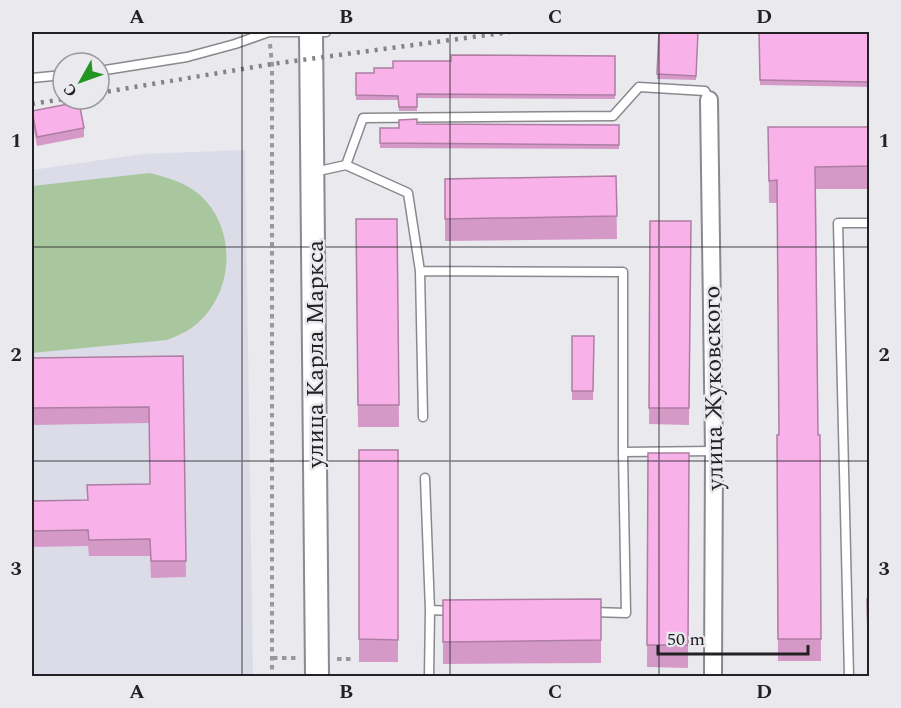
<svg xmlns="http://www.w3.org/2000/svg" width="901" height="708" viewBox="0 0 901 708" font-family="Spectral,serif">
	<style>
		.built { fill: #dbdce8 }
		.garden { fill: #a8c79e }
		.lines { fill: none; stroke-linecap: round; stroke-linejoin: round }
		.lane-casing { stroke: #89898e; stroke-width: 11 }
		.street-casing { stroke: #89898e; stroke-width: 20 }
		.secondary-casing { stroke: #89898e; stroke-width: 26 }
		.path { stroke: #99999d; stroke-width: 4; stroke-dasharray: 4.5 4.5; stroke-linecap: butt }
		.lane { stroke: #fff; stroke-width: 8 }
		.street { stroke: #fff; stroke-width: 16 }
		.secondary { stroke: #fff; stroke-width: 22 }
		.rail { stroke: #838387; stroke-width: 4.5; stroke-dasharray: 3 6; stroke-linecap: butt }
		.wall { fill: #d599c8 }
		.building { fill: #f8b2e9; stroke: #ae7da3; stroke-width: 1.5 }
		.grid { fill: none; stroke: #222224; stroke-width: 1.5; stroke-opacity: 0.55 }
		.labels { text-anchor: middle; stroke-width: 5; stroke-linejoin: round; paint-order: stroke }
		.street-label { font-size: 24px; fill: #222224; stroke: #e9e9ee }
		.neatline { fill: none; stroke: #222224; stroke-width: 2 }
		.grid-label { font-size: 20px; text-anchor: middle; font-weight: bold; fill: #222224 }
	</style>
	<rect width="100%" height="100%" fill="#e9e9ee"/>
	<path class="built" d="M245,150L253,676H32V170L143,154Z"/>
	<path class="garden" d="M150,173C168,178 185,182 200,195C235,227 235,285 202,319C193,329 180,335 167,340L32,353V186Z"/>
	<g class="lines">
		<defs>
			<path id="lane" d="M99,71L187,57L235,44L269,32H326
				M32,78L63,75
				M346,165L408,193L420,271L423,417
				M314,172L346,165L363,118L613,116L639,87L705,91L709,100
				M420,271L623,272V452L714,451
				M425,478L430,610
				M592,612L626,613L623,452
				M429,676L430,610L453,611
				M849,676L838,223H870"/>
			<path id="street" d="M709,100L714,451L713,676"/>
			<path id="secondary" d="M311,32L317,676"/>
		</defs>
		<use href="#lane" class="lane-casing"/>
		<use href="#street" class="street-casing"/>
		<use href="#secondary" class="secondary-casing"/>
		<path class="path" d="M270,44L272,64V676
			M273,658H296
			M337,659H351"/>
		<use href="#lane" class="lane"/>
		<use href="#street" class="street"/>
		<use href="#secondary" class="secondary"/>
		<path class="rail" d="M99,93L272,64L510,32
			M32,104L63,99"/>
	</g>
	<path class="wall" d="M698,32L696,80L657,79V74Z
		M759,32H870V87L760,85Z
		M615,56V99L417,98V111H399L398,100H356V73H374L393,68L451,61Z
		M32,111L84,128V137L37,146L32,120Z
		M417,124L619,125V149L380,148V128H399Z
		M768,127H870V189H816L818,435H820L821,661H778L777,435H779L777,203H769Z
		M616,176L617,239L445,241V179Z
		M356,219H397L399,427H358Z
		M650,221H691L689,425L649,424Z
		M572,336H594L593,400H572Z
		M183,356L186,577L151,578L150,556H89L88,546L32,547V501L88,500L150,484L149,423L32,425V358Z
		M359,450H398V662H359Z
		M648,453H689L688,668L647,667Z
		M601,599V663L443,664V600Z
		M867,599H870V651H868Z"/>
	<path class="building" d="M659,32H698L696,76L657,74Z
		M759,32H870V82L760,80Z
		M451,55L615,56V95L417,94V107H399L398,96L356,95V73H374V68H393V61H451Z
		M79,102L84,128L37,137L32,111Z
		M417,119V124L619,125V145L380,143V128H399V120Z
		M768,127H870V166L815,167L818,435H820L821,639H778L777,435H779L777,180L769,181Z
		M616,176L617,216L445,219V179Z
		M356,219H397L399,405H358Z
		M650,221H691L689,408H649Z
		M572,336H594L593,391H572Z
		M183,356L186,561H151L150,539L89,540L88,530L32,531V501L88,500L87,485L150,484L149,407L32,408V358Z
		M359,450H398V640L359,639Z
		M648,453H689L688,645H647Z
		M601,599V640L443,642V600Z
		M867,599H870V639H868Z"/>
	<path class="grid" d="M242,32V676M450,32V676M659,32V676M32,247H870M32,461H870"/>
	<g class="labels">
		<g class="street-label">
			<text transform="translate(315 354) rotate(-90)" y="8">улица Карла Маркса</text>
			<text transform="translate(713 388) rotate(-91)" y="8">улица Жуковского</text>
		</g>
	</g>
	<rect width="901" height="708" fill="none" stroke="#e9e9ee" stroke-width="66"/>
	<g transform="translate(81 81) rotate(230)"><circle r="28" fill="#e9e9ee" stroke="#99999d" stroke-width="1.5"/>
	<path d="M0-4.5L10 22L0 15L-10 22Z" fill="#239522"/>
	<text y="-9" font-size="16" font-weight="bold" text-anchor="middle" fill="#222224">С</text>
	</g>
	<path d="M658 645v9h150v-9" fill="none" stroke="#222224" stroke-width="3"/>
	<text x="667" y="645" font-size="18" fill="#222224" stroke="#e9e9ee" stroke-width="4.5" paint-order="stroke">50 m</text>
	<rect x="33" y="33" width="835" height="642" class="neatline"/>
	<g class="grid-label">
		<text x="137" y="23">A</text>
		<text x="346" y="23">B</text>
		<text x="555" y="23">C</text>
		<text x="764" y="23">D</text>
		<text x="16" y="147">1</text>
		<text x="884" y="147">1</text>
		<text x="16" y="361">2</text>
		<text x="884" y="361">2</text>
		<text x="16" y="575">3</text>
		<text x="884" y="575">3</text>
		<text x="137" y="698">A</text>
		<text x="346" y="698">B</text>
		<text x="555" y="698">C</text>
		<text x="764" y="698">D</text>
	</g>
</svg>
